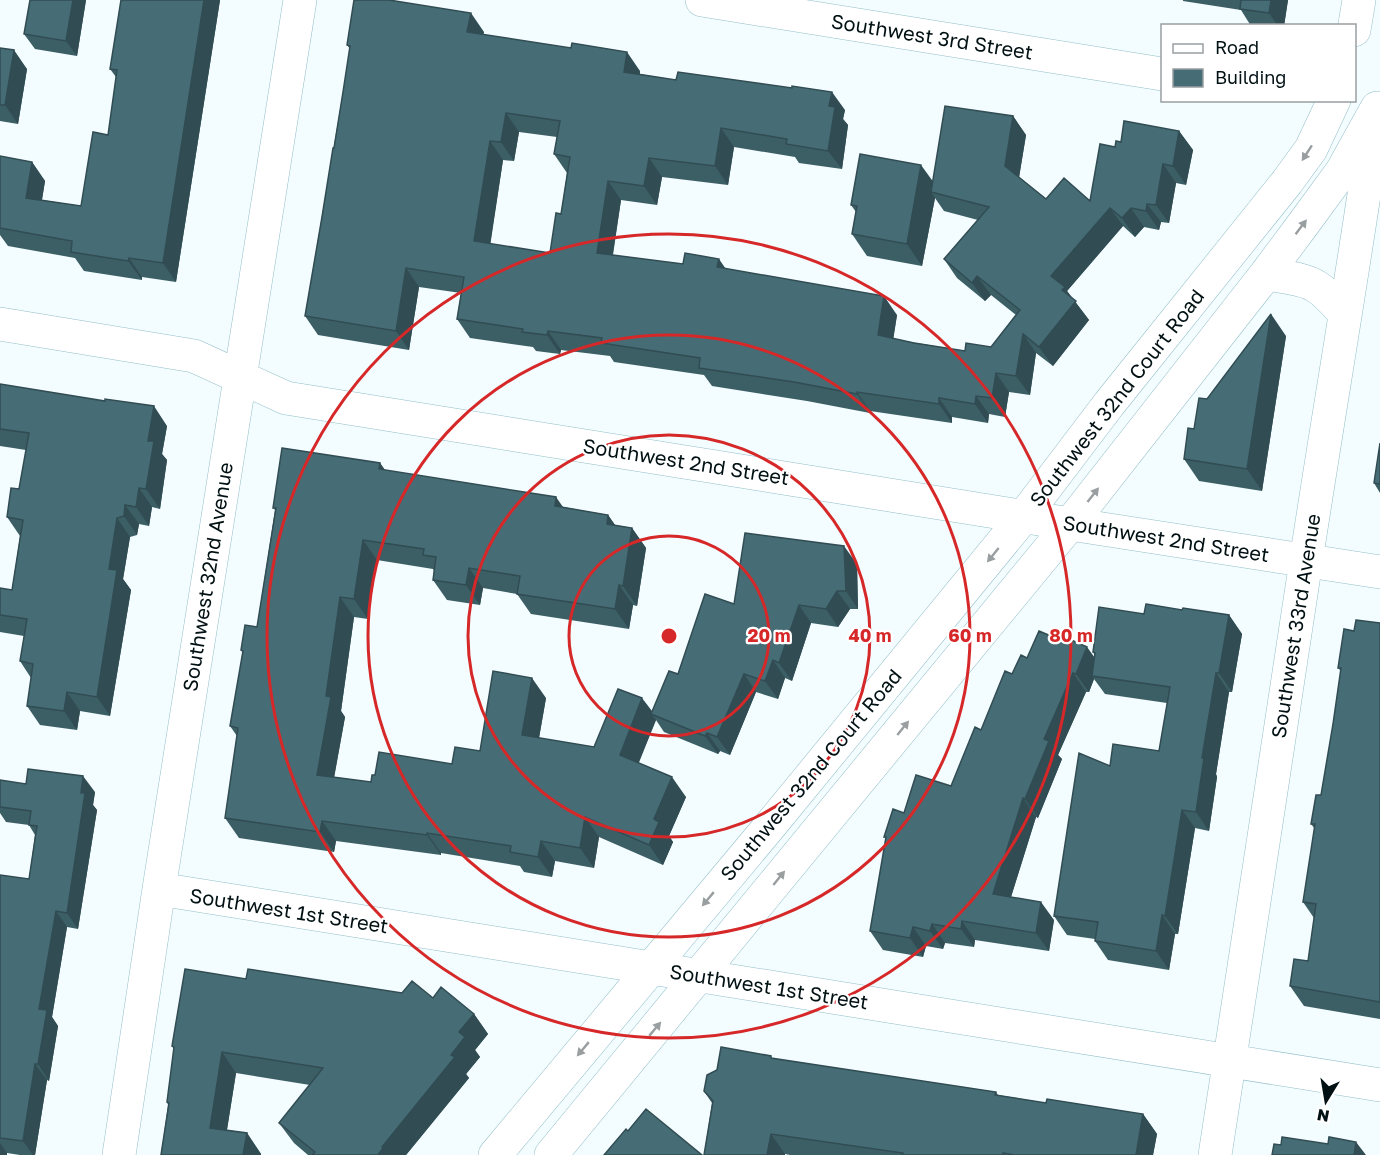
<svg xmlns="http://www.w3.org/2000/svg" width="1380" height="1155" viewBox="0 0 1380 1155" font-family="'Golos Text',sans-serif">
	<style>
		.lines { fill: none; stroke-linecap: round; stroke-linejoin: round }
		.minor-casing { stroke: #93bfca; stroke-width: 34 }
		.minor { stroke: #fff; stroke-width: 33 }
		.wall { fill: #3c5e65; fill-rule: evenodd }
		.shaded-wall { fill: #314c53 }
		.building { fill: #466d76; stroke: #314c53; stroke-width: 1.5; fill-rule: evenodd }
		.oneway { fill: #999fa1 }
		.ring { fill: none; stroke: #d62828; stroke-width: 3 }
		.labels { text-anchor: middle; stroke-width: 4.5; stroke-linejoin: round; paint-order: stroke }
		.street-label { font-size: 20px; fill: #011013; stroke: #fff }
		.centre { fill: #d62828; stroke: #fff; stroke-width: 3 }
		.ring-label { font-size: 18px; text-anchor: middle; font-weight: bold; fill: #d62828; stroke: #fff; stroke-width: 4.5; stroke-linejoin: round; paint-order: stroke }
	</style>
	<rect width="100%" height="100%" fill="#f3fcfe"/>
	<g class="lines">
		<defs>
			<path id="minor" d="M702,0L1162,74
				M1354,30L1359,0
				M1266,274C1283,277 1303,278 1317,287C1328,294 1336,304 1345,314
				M0,324L194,356L286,398L1070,524L1380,572
				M159,889L1380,1085
				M119,1155L159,889L300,0
				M495,1155L769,827L1024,516L1109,404L1287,182L1311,149L1334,100
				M551,1155L1070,524L1266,274L1304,223L1342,171L1377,108
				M1215,1155C1247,957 1275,759 1306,561C1328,417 1353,273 1374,128"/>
		</defs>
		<use href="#minor" class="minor-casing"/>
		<use href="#minor" class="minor"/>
	</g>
	<path class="wall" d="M86,0L77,56L35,49L24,34Z
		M121,0H220L176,282L142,277V280L84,271L75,258L8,246L0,235V156L32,162L45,181L42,200L81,206L108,135L116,77L110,69Z
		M1183,0H1288L1284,26H1251L1241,10L1183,1Z
		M484,32L483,34L640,71V74L845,110L843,119L848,125L842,169L799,163L795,157L734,147L728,185L662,177L657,205L621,200L613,255L683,264L726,269L897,315L893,339L965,351L991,347L1016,315L991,295L985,301L957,278L944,259L978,220L944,211L935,198L922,266L867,256L852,234L856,212L851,205L933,181L1013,116L1026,135L1019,177L1046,199L1090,201L1115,147L1121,142L1179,131L1193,150L1186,185L1176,183L1169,223L1161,222L1159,230L1144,227L1135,237L1123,226L1067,291L1089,320L1053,366L1036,353L1030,395L1009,392L1005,417L989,414L988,423L952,417V423L870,411V413L807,401L712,386L704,375L614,362L610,356L561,350L560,354L536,351L533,347L470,338L457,319L461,293L419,287L409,350L318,335L305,316L343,92L350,49L347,45ZM519,132L557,137L554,154L567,173L561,214L550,253L490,244L503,160L514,161Z
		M0,48L27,69L18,124L0,121Z
		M1286,336L1262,491L1199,481L1184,459L1207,399Z
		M0,384L167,426L162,454L167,460L160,509L152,507L149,526L139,524L137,535L130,537L123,579L131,590L110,716L80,711L77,730L40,725L27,706L31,678L20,661L24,636L0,632V588L12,590L20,536L7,517L19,489L26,450L0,446Z
		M1380,443V493L1374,483Z
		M380,463L385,470L563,507L608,515L615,525L632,528L646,548L637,606L633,605L629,629L531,614L517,594L483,588L480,605L447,600L433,580L434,571L433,569L377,560L368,619L354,617L341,711L345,717L334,777L371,782L452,764L480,751L546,698L539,738L594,747L652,712L678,674L734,604L857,564L858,609H850L838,627L811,623L792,681L785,678L778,699L756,692L730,755L720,751L718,754L664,732L656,720L638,763L686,797L669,836L673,842L663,865L599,837L594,868L555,861L552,877L524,872L520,866L441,853V855L336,841L334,852L239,838L225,818L237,736L230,726L243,653L241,650L257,627L275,510L273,508Z
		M1182,610L1229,615L1242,634L1232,692H1229L1216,774L1217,777L1209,831L1195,828L1178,934H1175L1169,970L1108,960L1095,941V939L1067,935L1054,916L1110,766L1159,751L1167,703L1105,694L1094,679L1089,692H1086L1058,755L1062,759L1038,818L1036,817L1011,897L1054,920L1049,951L975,940L974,947L945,943L943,949L926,946L923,957L883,950L870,931L886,839L884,837L904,813L951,786L981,730L1012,674L1027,658H1095V655L1093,652L1144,614Z
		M1380,623V1019L1304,1006L1290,986L1308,961L1314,918L1303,902L1315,829L1311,824L1321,795L1333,724L1341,671L1338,668L1354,631Z
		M95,792L93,805L97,810L78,929L67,927L52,1017L58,1026L49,1081L47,1080L35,1155H20L7,1153V1155H0V875L29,879L35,835L29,825L6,822L0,813V807Z
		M246,979L433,998L474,1014L488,1034L475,1050L480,1057L466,1074L469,1078L406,1155H308L294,1143L279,1123L310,1085L236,1073L227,1130L247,1133L261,1154V1155H161L168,1105L167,1102L174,1049L172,1046Z
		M773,1059L996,1092L998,1095L1046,1103L1143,1114L1157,1134L1153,1155H790L785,1154V1155H704L712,1103L704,1091Z"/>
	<path class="shaded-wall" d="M73,0H86L77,56L66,41Z
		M204,0H220L176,282L163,263Z
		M1271,0H1288L1284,26H1278L1269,13Z
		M471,13L484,32L480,51L467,32Z
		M14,50L27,69L18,124L5,105Z
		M627,52L640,71L637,90L624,72Z
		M832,92L845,110L843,119L848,125L842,169L828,151L829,106Z
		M506,113L519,132L514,161L501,142Z
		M1013,116L1026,135L1018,184L1005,166Z
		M721,128L734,147L728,185L715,166Z
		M1179,131L1193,150L1186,185L1173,166Z
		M490,141L503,160L488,260L474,241Z
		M649,158L662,177L657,205L644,186Z
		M32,162L45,181L39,217L26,198Z
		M1163,164L1176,183L1169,223L1156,205Z
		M921,165L937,187L931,192L935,198L922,266L907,244Z
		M608,181L621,200L610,272L597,253Z
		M1147,204L1161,222L1159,230L1146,211Z
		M1110,208L1123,226L1067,291L1089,320L1053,366L1039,347L1051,276Z
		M1131,208L1144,227L1135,237L1122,218Z
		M129,258L142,277V280L128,261Z
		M719,259L732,278L717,267Z
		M406,268L419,287L409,350L396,331Z
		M977,276L991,295L985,301L972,283Z
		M884,296L897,315L891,354L878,335Z
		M1271,314L1286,336L1262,491L1247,469Z
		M548,331L561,350L560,354L547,335Z
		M1023,334L1036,353L1030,395L1016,376Z
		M996,373L1009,392L1005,417L992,398Z
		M857,392L870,411V413L857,394Z
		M976,396L989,414L988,423L975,404Z
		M939,398L952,417V423L939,404Z
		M154,406L167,426L162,454L167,460L160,509L146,489L148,441Z
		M380,463L394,483L379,469Z
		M139,488L152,507L149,526L136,507Z
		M556,497L570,517L555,506Z
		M125,505L139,524L137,535L124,516Z
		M608,515L622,535L607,524Z
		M117,518L130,537L123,579L131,590L110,716L97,697L109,569Z
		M632,528L646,548L637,606L623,586Z
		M363,540L377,560L368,619L354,599Z
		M844,546L857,564L858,609L846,591Z
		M469,568L483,588L480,605L466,585Z
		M619,585L633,605L629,629L615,609Z
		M837,591L850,609L838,627L826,609Z
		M340,597L354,617L341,711L345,717L331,795L317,775L326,696Z
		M799,605L811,623L792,681L779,663Z
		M1229,615L1242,634L1232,692L1219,673Z
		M1087,647L1100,665L1092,676L1094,679L1089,692L1076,674Z
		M773,660L785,678L778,699L765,681Z
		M1073,673L1086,692L1058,755L1062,759L1038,818L1025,799L1044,739Z
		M1216,673L1229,692L1216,774L1217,777L1209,831L1196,812L1202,758Z
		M744,674L756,692L730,755L717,737Z
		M532,678L546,698L536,755L522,735Z
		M67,692L80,711L77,730L64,711Z
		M642,698L655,715L651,714L656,720L634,775L620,755Z
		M707,733L720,751L718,754L705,736Z
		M83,776L95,792L93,805L97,810L78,929L67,913Z
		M672,777L686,797L669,836L673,842L663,865L649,845L654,819Z
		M1023,798L1036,817L1006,913L993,894Z
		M1182,810L1195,828L1178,934L1165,916Z
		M585,817L599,837L594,868L580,848Z
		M322,821L336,841L334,852L320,832Z
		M427,833L441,853V855L427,835Z
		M541,841L555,861L552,877L538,857Z
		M1041,902L1054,920L1049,951L1036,933Z
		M56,911L67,927L52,1017L58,1026L49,1081L38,1064L39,1009Z
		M1162,915L1175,934L1169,970L1156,951Z
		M962,921L975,940L974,947L961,929Z
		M932,924L945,943L943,949L930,931Z
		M913,927L926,946L923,957L910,938Z
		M474,1014L488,1034L475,1050L480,1057L466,1074L469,1078L406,1155H378L382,1147L451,1055L459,1032Z
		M222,1052L236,1073L224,1148L210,1128Z
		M35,1064L47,1080L35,1155H33L23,1141Z
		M1143,1114L1157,1134L1153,1155H1136Z
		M247,1133L261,1154V1155H243Z
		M771,1134L785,1154V1155H767Z
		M1356,1142L1366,1155H1354Z
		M0,1143L7,1153V1155H0Z"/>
	<path class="building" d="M30,0H73L66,41L24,34Z
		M121,0H204L163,263L129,258L128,261L71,252L72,241L0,228V156L32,162L26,198L81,206L93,132L108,135L117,70L110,69Z
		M354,0H389L471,13L467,32L571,48L572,43L627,52L624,72L676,80L678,72L792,88V86L832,92L829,106L835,107L828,151L786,144L787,139L721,128L715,166L649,158L644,186L608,181L597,253L683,264L685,253L719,259L717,267L884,296L878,335L914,343L965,351L966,343L991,347L1020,310L977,276L972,283L944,259L989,207L931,192L945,106L1013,116L1005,166L1046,199L1064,178L1090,201L1100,144L1115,147L1116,141L1121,142L1124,121L1179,131L1173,166L1163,164L1156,205L1147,204L1146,211L1131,208L1122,218L1110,208L1051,276L1065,287L1062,290L1076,301L1039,347L1023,334L1016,376L996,373L992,398L976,396L975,404L939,398V404L857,392V394L794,382L699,368L700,358L601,343L602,338L548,331L547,335L522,332L523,329L457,319L464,277L406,268L396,331L305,316L322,217L333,148H334L343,92L350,46L347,45ZM506,113L560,121L554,154L570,157L561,214L556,213L550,253L474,241L490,141L501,142Z
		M1241,0H1271L1269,13L1240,9Z
		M0,48L14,50L5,105H0Z
		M860,154L921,165L907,244L852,234L857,206L851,205Z
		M1271,314L1247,469L1184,459L1188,428L1194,429L1199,398L1207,399Z
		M0,384L105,401V399L154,406L148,441H154L146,489L139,488L136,507L125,505L124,516L117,518L109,569L117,570L97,697L67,692L64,711L27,706L33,664L20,661L27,619L0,615V588L12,590L23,520L7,517L11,488L19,489L29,433L0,429Z
		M1380,443V484L1374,483Z
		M282,448L380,463L379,469L556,497L555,506L608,515L607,524L632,528L623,586L619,585L615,609L517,594L520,576L469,568L466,585L433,580L436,557L423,555L424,549L363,540L354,599L340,597L326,696L331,697L317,775L371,782L372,775H375L379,752L452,764L455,747L480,751L493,671L532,678L522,735L594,747L618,689L642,698L620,755L672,777L654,819L659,822L649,845L585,817L580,848L541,841L538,857L510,852L511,846L427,833V835L322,821L320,832L225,818L238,728L230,726L243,651L241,650L245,625L257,627L276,508H273Z
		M745,533L844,546L846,591H837L826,609L799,605L779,663L773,660L765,681L744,674L717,737L707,733L705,736L651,714L669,671L678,674L705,594L734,604Z
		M1146,604L1182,610L1183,608L1229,615L1219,673H1216L1202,758H1204L1196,812L1182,810L1165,916L1162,915L1156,951L1095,941L1098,922L1054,916L1079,753L1110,766L1113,744L1159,751L1170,687L1092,676L1095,653L1093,652L1099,607L1144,614Z
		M1356,620L1380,623V1002L1290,986L1294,959L1308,961L1316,904L1303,902L1315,824H1311L1316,795H1321L1333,724L1341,668H1338L1344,629L1354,631Z
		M1039,631L1058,639L1060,635L1087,647L1076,674L1073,673L1044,739L1049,741L1025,799L1023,798L993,894L1041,902L1036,933L962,921L961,929L932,924L930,931L913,927L910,938L870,931L886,837H884L893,809L904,813L916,775L951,786L975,727L981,730L1005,671L1012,674L1021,655L1027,658Z
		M28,769L83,776L81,793H85L67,913L56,911L39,1009L47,1010L38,1064H35L23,1141L0,1138V875L29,879L37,826L29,825L31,811L0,807V780L26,784Z
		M185,969L246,979L248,969L402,993L412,981L433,998L441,987L474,1014L459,1032L465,1037L451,1055L455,1057L382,1147L383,1148L378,1155H312L315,1152L279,1123L323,1068L222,1052L210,1128L247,1133L243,1155H161L169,1103L167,1102L174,1047L172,1046Z
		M721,1047L771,1056V1058L996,1092L995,1095L1046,1103L1047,1099L1143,1114L1136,1155H1014L1003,1153V1155H902L903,1153L771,1134L767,1155H704L713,1101L704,1091L707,1075L717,1070Z
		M646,1109L702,1155H604L626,1129L628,1131Z
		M1282,1137L1328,1144L1329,1137L1356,1142L1354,1155H1272L1274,1144L1281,1145Z"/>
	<defs><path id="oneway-solid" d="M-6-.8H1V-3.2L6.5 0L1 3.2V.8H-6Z" transform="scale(1.5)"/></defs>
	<g class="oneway">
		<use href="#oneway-solid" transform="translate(1307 153) rotate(123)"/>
		<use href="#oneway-solid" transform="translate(1301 227) rotate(-53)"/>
		<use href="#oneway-solid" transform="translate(1093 495) rotate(-52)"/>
		<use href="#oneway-solid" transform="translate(993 555) rotate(129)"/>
		<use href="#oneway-solid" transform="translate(903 728) rotate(-51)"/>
		<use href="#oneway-solid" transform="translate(779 878) rotate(-51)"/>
		<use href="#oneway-solid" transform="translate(708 899) rotate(130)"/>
		<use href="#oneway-solid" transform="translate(655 1029) rotate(-50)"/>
		<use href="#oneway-solid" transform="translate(583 1049) rotate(130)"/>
	</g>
	<g class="ring">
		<circle cx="669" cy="636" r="100"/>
		<circle cx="669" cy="636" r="201"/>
		<circle cx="669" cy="636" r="301"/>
		<circle cx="669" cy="636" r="402"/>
	</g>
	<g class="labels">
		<g class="street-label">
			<text transform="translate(932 37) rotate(9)" y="7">Southwest 3rd Street</text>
			<text transform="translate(1117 398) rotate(-52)" y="7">Southwest 32nd Court Road</text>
			<text transform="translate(686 462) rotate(9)" y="7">Southwest 2nd Street</text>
			<text transform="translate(1166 539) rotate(9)" y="7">Southwest 2nd Street</text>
			<text transform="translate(208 577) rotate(-81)" y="7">Southwest 32nd Avenue</text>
			<text transform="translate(1296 626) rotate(-81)" y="7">Southwest 33rd Avenue</text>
			<text transform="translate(811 775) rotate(-50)" y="7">Southwest 32nd Court Road</text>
			<text transform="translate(289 911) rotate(9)" y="7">Southwest 1st Street</text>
			<text transform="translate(769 987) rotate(9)" y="7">Southwest 1st Street</text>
		</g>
	</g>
	<circle cx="669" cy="636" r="9" class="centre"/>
	<g class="ring-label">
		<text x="769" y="642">20 m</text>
		<text x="870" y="642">40 m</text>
		<text x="970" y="642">60 m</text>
		<text x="1071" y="642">80 m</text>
	</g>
	<rect x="1161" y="24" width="195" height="78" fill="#ffffff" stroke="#999fa1" stroke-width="1.5"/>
	<rect x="1173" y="44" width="30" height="9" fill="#ffffff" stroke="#999fa1" stroke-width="1.5"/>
	<text x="1215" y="54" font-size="18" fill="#011013">Road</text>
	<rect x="1173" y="69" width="30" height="18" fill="#466d76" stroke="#999fa1" stroke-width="1.5"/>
	<text x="1215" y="84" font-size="18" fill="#011013">Building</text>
	<g transform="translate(1326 1101) rotate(191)" stroke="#ffffff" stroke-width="4.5" paint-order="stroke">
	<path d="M0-4.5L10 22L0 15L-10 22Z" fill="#011013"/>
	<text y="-9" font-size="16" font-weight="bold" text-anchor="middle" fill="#011013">N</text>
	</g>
</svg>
